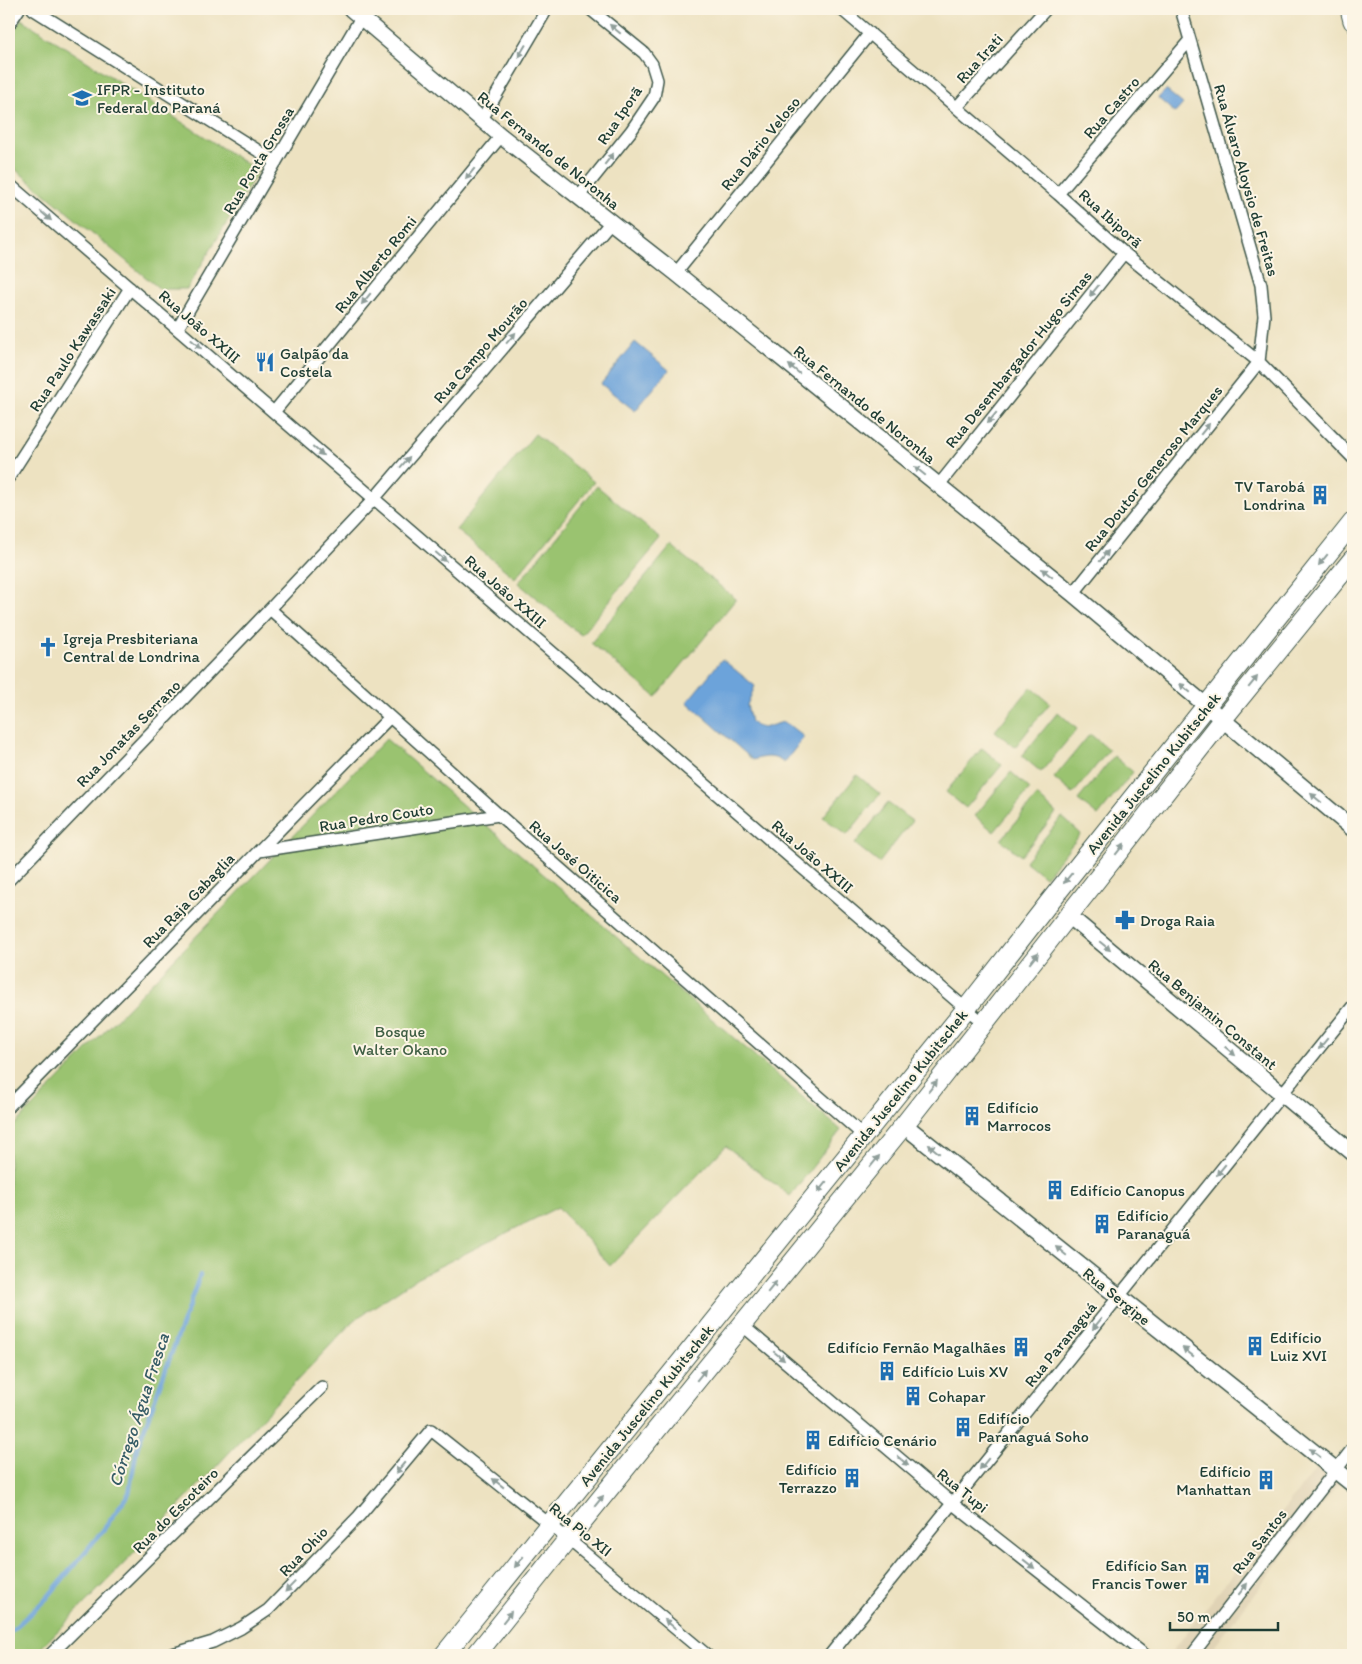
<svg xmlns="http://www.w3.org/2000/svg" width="1362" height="1664" viewBox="0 0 1362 1664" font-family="Itim,sans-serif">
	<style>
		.built { fill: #e0d3b5 }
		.green { fill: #9ac36f; stroke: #5c8052 }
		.water { fill: #6ca3da; stroke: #467087 }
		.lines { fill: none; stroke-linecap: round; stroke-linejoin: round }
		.stream { stroke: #6ca3da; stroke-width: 4.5 }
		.minor-casing { stroke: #3e5649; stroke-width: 14 }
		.tertiary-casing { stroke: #3e5649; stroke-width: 18 }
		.secondary-casing { stroke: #3e5649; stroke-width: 19 }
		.primary-casing { stroke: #3e5649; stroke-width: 21 }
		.minor { stroke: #fff; stroke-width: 11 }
		.tertiary { stroke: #fff; stroke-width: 15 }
		.secondary { stroke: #fff; stroke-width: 16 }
		.primary { stroke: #fff; stroke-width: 19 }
		.oneway { fill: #8f9e9a }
		.labels { text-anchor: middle; stroke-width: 4; stroke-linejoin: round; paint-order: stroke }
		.street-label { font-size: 16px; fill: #1f3d34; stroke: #fcf5e5 }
		.poi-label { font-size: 16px; fill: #1f3d34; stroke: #fcf5e5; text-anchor: start }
		.park-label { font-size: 16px; fill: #3e5e43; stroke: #fcf5e5 }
		.water-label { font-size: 18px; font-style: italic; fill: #365c66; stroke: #fcf5e5 }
	</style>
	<rect width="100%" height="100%" fill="#fcf5e5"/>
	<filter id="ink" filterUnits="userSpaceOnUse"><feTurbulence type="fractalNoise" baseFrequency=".02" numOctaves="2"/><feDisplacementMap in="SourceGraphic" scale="10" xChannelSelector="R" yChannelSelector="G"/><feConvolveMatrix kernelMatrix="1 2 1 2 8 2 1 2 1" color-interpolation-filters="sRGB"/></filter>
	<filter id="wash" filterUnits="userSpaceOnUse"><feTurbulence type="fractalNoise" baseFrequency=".0096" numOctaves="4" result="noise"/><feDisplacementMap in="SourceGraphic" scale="20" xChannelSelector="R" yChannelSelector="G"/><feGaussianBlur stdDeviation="1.12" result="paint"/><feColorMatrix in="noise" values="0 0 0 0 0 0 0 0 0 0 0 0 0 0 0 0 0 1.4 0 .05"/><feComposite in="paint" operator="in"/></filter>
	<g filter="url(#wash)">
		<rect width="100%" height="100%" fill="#ede2c1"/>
		<path class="built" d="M1318,1466L1340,1482L1208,1655H1169Z"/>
		<path class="green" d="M21,19L258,171L187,289H160L9,164V40Z
			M535,434L594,482L515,578L456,530Z
			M597,486L661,539L581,635L518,583Z
			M671,546L736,599L656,697L591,643Z
			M1031,687L1050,703L1015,747L995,731Z
			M1058,712L1077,729L1041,772L1022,756Z
			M1090,734L1109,750L1073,794L1054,778Z
			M386,739L841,1130L790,1196L726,1146L610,1266L558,1207L420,1276L354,1320L148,1539L34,1655H9V1131Z
			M982,748L1002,765L966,808L946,792Z
			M1114,756L1133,772L1098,816L1078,800Z
			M1011,772L1030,789L994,832L975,816Z
			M857,775L880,794L847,835L823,817Z
			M1037,796L1056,813L1021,856L1001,840Z
			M888,803L912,821L879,863L855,844Z
			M1062,817L1081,834L1045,877L1025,861Z"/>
		<path class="water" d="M1166,90L1183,104L1175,113L1158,98Z
			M635,342L669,370L635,411L601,384Z
			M722,659L755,686L747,705L751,722L756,726L763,728L783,722L789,725L804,737L784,763C774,755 765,756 753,760L687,702Z"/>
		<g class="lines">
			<path class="stream" d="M9,1633L47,1598L104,1529L129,1493L137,1448L200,1275"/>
		</g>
	</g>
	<g filter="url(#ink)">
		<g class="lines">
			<defs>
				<path id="minor" d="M33,9L276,162
					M841,9L1058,194L1124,253L1259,362L1353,458
					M1181,9L1261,285L1264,316L1259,362
					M9,24L19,9
					M957,107L1046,9
					M482,119L547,9
					M9,184L966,1009L983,1022
					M1058,194L1189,41
					M578,197L631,131L654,97L657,80L652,64L644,53L590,9
					M676,273L870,33
					M178,328L366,9
					M274,412L501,136
					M9,477L130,288
					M938,486L1124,253
					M1073,594L1259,362
					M270,609L499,815L863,1135
					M259,851L499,815
					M9,880L270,609L374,499L611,222
					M9,1106L390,717
					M742,1325L953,1504L1145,1655
					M50,1655L322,1387
					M169,1655L213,1642L241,1628L268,1610L359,1516L431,1430L568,1539L707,1655
					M830,1655L1353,1006
					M1192,1655L1353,1448"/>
				<path id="tertiary" d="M351,9L501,136L676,273L1073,594L1353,829
					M1068,915L1353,1153"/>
				<path id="secondary" d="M904,1125L1353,1484"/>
				<path id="primary" d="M1350,9L1353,21
					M444,1655L966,1009L1051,900L1353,522
					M476,1655L568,1539L904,1125L1222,720L1353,559"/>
			</defs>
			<use href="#minor" class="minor-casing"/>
			<use href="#tertiary" class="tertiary-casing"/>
			<use href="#secondary" class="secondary-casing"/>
			<use href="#primary" class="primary-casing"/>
			<use href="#minor" class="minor"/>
			<use href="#tertiary" class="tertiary"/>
			<use href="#secondary" class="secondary"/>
			<use href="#primary" class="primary"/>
		</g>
		<defs><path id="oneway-solid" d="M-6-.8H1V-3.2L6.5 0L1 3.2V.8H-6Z" transform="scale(1.25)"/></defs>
		<g class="oneway">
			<use href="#oneway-solid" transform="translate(615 29) rotate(-140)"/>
			<use href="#oneway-solid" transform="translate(522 51) rotate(121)"/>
			<use href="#oneway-solid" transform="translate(609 159) rotate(-52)"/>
			<use href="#oneway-solid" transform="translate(470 174) rotate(129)"/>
			<use href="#oneway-solid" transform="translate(46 216) rotate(41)"/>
			<use href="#oneway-solid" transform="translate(1094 291) rotate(129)"/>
			<use href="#oneway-solid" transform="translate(366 299) rotate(129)"/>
			<use href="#oneway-solid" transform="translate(511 338) rotate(-49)"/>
			<use href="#oneway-solid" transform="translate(196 344) rotate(41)"/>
			<use href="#oneway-solid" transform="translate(794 369) rotate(-141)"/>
			<use href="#oneway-solid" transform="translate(992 418) rotate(129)"/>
			<use href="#oneway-solid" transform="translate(1205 429) rotate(-51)"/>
			<use href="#oneway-solid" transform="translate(318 451) rotate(41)"/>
			<use href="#oneway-solid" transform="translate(405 462) rotate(-49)"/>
			<use href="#oneway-solid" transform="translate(920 471) rotate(-141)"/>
			<use href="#oneway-solid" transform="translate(1104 556) rotate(-51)"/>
			<use href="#oneway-solid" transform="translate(441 557) rotate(41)"/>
			<use href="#oneway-solid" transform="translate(1323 560) rotate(129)"/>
			<use href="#oneway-solid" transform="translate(1047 573) rotate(-141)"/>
			<use href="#oneway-solid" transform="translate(1253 682) rotate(-51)"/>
			<use href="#oneway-solid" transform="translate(1185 688) rotate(-140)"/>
			<use href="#oneway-solid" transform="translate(1316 798) rotate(-140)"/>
			<use href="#oneway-solid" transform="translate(1120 849) rotate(-52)"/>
			<use href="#oneway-solid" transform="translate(1068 878) rotate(129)"/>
			<use href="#oneway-solid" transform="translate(1105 946) rotate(40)"/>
			<use href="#oneway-solid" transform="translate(1034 958) rotate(-52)"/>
			<use href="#oneway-solid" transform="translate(1323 1044) rotate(129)"/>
			<use href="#oneway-solid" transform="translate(1230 1051) rotate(40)"/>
			<use href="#oneway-solid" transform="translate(933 1086) rotate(-52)"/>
			<use href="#oneway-solid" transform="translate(934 1149) rotate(-141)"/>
			<use href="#oneway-solid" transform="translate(875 1161) rotate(-51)"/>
			<use href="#oneway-solid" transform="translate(1221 1170) rotate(129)"/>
			<use href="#oneway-solid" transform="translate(822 1187) rotate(129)"/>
			<use href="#oneway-solid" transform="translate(1061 1251) rotate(-141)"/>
			<use href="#oneway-solid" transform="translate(772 1287) rotate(-51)"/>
			<use href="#oneway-solid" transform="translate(1097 1324) rotate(129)"/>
			<use href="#oneway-solid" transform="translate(1188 1352) rotate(-142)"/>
			<use href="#oneway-solid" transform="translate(779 1356) rotate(40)"/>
			<use href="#oneway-solid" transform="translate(701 1375) rotate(-51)"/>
			<use href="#oneway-solid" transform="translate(1315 1453) rotate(-142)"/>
			<use href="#oneway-solid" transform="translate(903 1461) rotate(40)"/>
			<use href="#oneway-solid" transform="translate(984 1464) rotate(129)"/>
			<use href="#oneway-solid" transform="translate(400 1468) rotate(130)"/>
			<use href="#oneway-solid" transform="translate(498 1483) rotate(-142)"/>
			<use href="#oneway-solid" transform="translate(599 1501) rotate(-51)"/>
			<use href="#oneway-solid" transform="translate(519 1562) rotate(129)"/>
			<use href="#oneway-solid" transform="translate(1029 1564) rotate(38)"/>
			<use href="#oneway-solid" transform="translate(290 1587) rotate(134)"/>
			<use href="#oneway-solid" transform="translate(1243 1589) rotate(-52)"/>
			<use href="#oneway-solid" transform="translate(507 1617) rotate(-52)"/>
			<use href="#oneway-solid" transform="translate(670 1624) rotate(-140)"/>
		</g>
	</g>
	<defs>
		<symbol id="university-bare" viewBox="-9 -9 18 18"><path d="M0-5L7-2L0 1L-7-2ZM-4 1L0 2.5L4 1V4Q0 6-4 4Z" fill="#1f6fb2" stroke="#fcf5e5" stroke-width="2.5" paint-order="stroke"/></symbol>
		<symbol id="restaurant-bare" viewBox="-9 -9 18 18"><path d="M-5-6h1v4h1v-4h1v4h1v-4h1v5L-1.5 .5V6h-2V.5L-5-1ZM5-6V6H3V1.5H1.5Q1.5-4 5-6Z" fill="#1f6fb2" stroke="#fcf5e5" stroke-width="2.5" paint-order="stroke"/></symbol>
		<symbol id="building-bare" viewBox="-9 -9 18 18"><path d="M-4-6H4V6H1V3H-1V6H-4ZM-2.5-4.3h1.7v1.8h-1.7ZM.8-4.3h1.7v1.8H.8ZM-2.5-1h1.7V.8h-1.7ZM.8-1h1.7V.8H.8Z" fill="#1f6fb2" stroke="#fcf5e5" stroke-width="2.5" paint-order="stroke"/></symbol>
		<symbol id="church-bare" viewBox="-9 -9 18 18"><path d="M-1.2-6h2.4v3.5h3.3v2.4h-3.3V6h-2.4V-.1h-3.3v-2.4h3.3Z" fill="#1f6fb2" stroke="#fcf5e5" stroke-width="2.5" paint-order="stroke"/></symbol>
		<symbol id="pharmacy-bare" viewBox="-9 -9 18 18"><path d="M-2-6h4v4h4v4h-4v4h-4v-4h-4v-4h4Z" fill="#1f6fb2" stroke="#fcf5e5" stroke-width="2.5" paint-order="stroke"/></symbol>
	</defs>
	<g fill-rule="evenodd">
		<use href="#university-bare" x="68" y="84" width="28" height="28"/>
		<use href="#restaurant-bare" x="251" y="348" width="28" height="28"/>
		<use href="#building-bare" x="1306" y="481" width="28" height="28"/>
		<use href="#church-bare" x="34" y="633" width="28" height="28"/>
		<use href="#pharmacy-bare" x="1111" y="906" width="28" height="28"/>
		<use href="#building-bare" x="958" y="1102" width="28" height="28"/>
		<use href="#building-bare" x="1041" y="1176" width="28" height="28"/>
		<use href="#building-bare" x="1088" y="1210" width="28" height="28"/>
		<use href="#building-bare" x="1241" y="1332" width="28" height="28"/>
		<use href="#building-bare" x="1007" y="1333" width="28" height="28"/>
		<use href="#building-bare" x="873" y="1357" width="28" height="28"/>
		<use href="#building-bare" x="899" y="1382" width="28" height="28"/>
		<use href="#building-bare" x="949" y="1413" width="28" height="28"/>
		<use href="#building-bare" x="799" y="1426" width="28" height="28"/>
		<use href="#building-bare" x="838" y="1464" width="28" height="28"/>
		<use href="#building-bare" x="1252" y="1466" width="28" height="28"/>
		<use href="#building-bare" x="1188" y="1560" width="28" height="28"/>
	</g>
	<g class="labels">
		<g class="street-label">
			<text transform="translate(979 58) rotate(-48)" y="6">Rua Irati</text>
			<text transform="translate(1111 107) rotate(-49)" y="6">Rua Castro</text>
			<text transform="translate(619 115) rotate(-56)" y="6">Rua Iporã</text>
			<text transform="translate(760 143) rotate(-51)" y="6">Rua Dário Veloso</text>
			<text transform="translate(549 150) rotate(39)" y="6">Rua Fernando de Noronha</text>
			<text transform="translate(258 160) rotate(-59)" y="6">Rua Ponta Grossa</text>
			<text transform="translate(1247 180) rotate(74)" y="6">Rua Álvaro Aloysio de Freitas</text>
			<text transform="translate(1111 218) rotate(42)" y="6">Rua Ibiporã</text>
			<text transform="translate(375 264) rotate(-51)" y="6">Rua Alberto Romi</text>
			<text transform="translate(200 326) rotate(41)" y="6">Rua João XXIII</text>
			<text transform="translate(72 349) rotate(-57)" y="6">Rua Paulo Kawassaki</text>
			<text transform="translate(480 350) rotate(-49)" y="6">Rua Campo Mourão</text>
			<text transform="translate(1018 359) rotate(-51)" y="6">Rua Desembargador Hugo Simas</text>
			<text transform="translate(865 404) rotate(39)" y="6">Rua Fernando de Noronha</text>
			<text transform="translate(1153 468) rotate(-51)" y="6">Rua Doutor Generoso Marques</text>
			<text transform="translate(506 591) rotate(41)" y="6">Rua João XXIII</text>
			<text transform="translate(128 733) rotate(-46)" y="6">Rua Jonatas Serrano</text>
			<text transform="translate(1153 773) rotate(-51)" y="6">Avenida Juscelino Kubitschek</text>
			<text transform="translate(376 817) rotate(-9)" y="6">Rua Pedro Couto</text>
			<text transform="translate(813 856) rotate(41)" y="6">Rua João XXIII</text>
			<text transform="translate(576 861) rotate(41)" y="6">Rua José Oiticica</text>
			<text transform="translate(188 900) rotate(-46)" y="6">Rua Raja Gabaglia</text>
			<text transform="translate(1213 1014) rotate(40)" y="6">Rua Benjamin Constant</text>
			<text transform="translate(900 1090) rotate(-51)" y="6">Avenida Juscelino Kubitschek</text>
			<text transform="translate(1117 1296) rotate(39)" y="6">Rua Sergipe</text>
			<text transform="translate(1060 1344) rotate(-51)" y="6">Rua Paranaguá</text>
			<text transform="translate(646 1405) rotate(-51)" y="6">Avenida Juscelino Kubitschek</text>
			<text transform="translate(963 1490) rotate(39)" y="6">Rua Tupi</text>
			<text transform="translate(175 1510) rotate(-45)" y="6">Rua do Escoteiro</text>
			<text transform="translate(581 1529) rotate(39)" y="6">Rua Pio XII</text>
			<text transform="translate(1259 1541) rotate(-52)" y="6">Rua Santos</text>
			<text transform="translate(303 1551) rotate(-46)" y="6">Rua Ohio</text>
		</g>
		<g class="poi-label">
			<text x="97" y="95">IFPR - Instituto<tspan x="97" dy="18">Federal do Paraná</tspan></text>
			<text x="280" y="359">Galpão da<tspan x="280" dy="18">Costela</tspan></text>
			<text x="1305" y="492" text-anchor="end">TV Tarobá<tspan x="1305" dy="18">Londrina</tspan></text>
			<text x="63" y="644">Igreja Presbiteriana<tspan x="63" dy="18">Central de Londrina</tspan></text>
			<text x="1140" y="926">Droga Raia</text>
			<text x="987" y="1113">Edifício<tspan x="987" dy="18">Marrocos</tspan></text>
			<text x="1070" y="1196">Edifício Canopus</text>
			<text x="1117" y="1221">Edifício<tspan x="1117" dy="18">Paranaguá</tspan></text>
			<text x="1270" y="1343">Edifício<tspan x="1270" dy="18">Luiz XVI</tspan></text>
			<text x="1006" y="1353" text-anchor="end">Edifício Fernão Magalhães</text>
			<text x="902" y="1377">Edifício Luis XV</text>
			<text x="928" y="1402">Cohapar</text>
			<text x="978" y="1424">Edifício<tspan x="978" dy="18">Paranaguá Soho</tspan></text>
			<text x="828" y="1446">Edifício Cenário</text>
			<text x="837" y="1475" text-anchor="end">Edifício<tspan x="837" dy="18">Terrazzo</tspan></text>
			<text x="1251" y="1477" text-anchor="end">Edifício<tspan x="1251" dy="18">Manhattan</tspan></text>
			<text x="1187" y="1571" text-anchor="end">Edifício San<tspan x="1187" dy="18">Francis Tower</tspan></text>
		</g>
		<g class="park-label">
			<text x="400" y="1037">Bosque<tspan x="400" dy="18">Walter Okano</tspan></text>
		</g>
		<g class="water-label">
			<text transform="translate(139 1410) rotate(-72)" y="6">Córrego Água Fresca</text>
		</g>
	</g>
	<rect width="1362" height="1664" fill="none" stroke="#fcf5e5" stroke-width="30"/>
	<path d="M1170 1622v8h108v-8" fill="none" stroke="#1f3d34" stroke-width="2.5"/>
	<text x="1177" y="1622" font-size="15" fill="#1f3d34" stroke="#fcf5e5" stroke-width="4" paint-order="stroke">50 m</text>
</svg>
